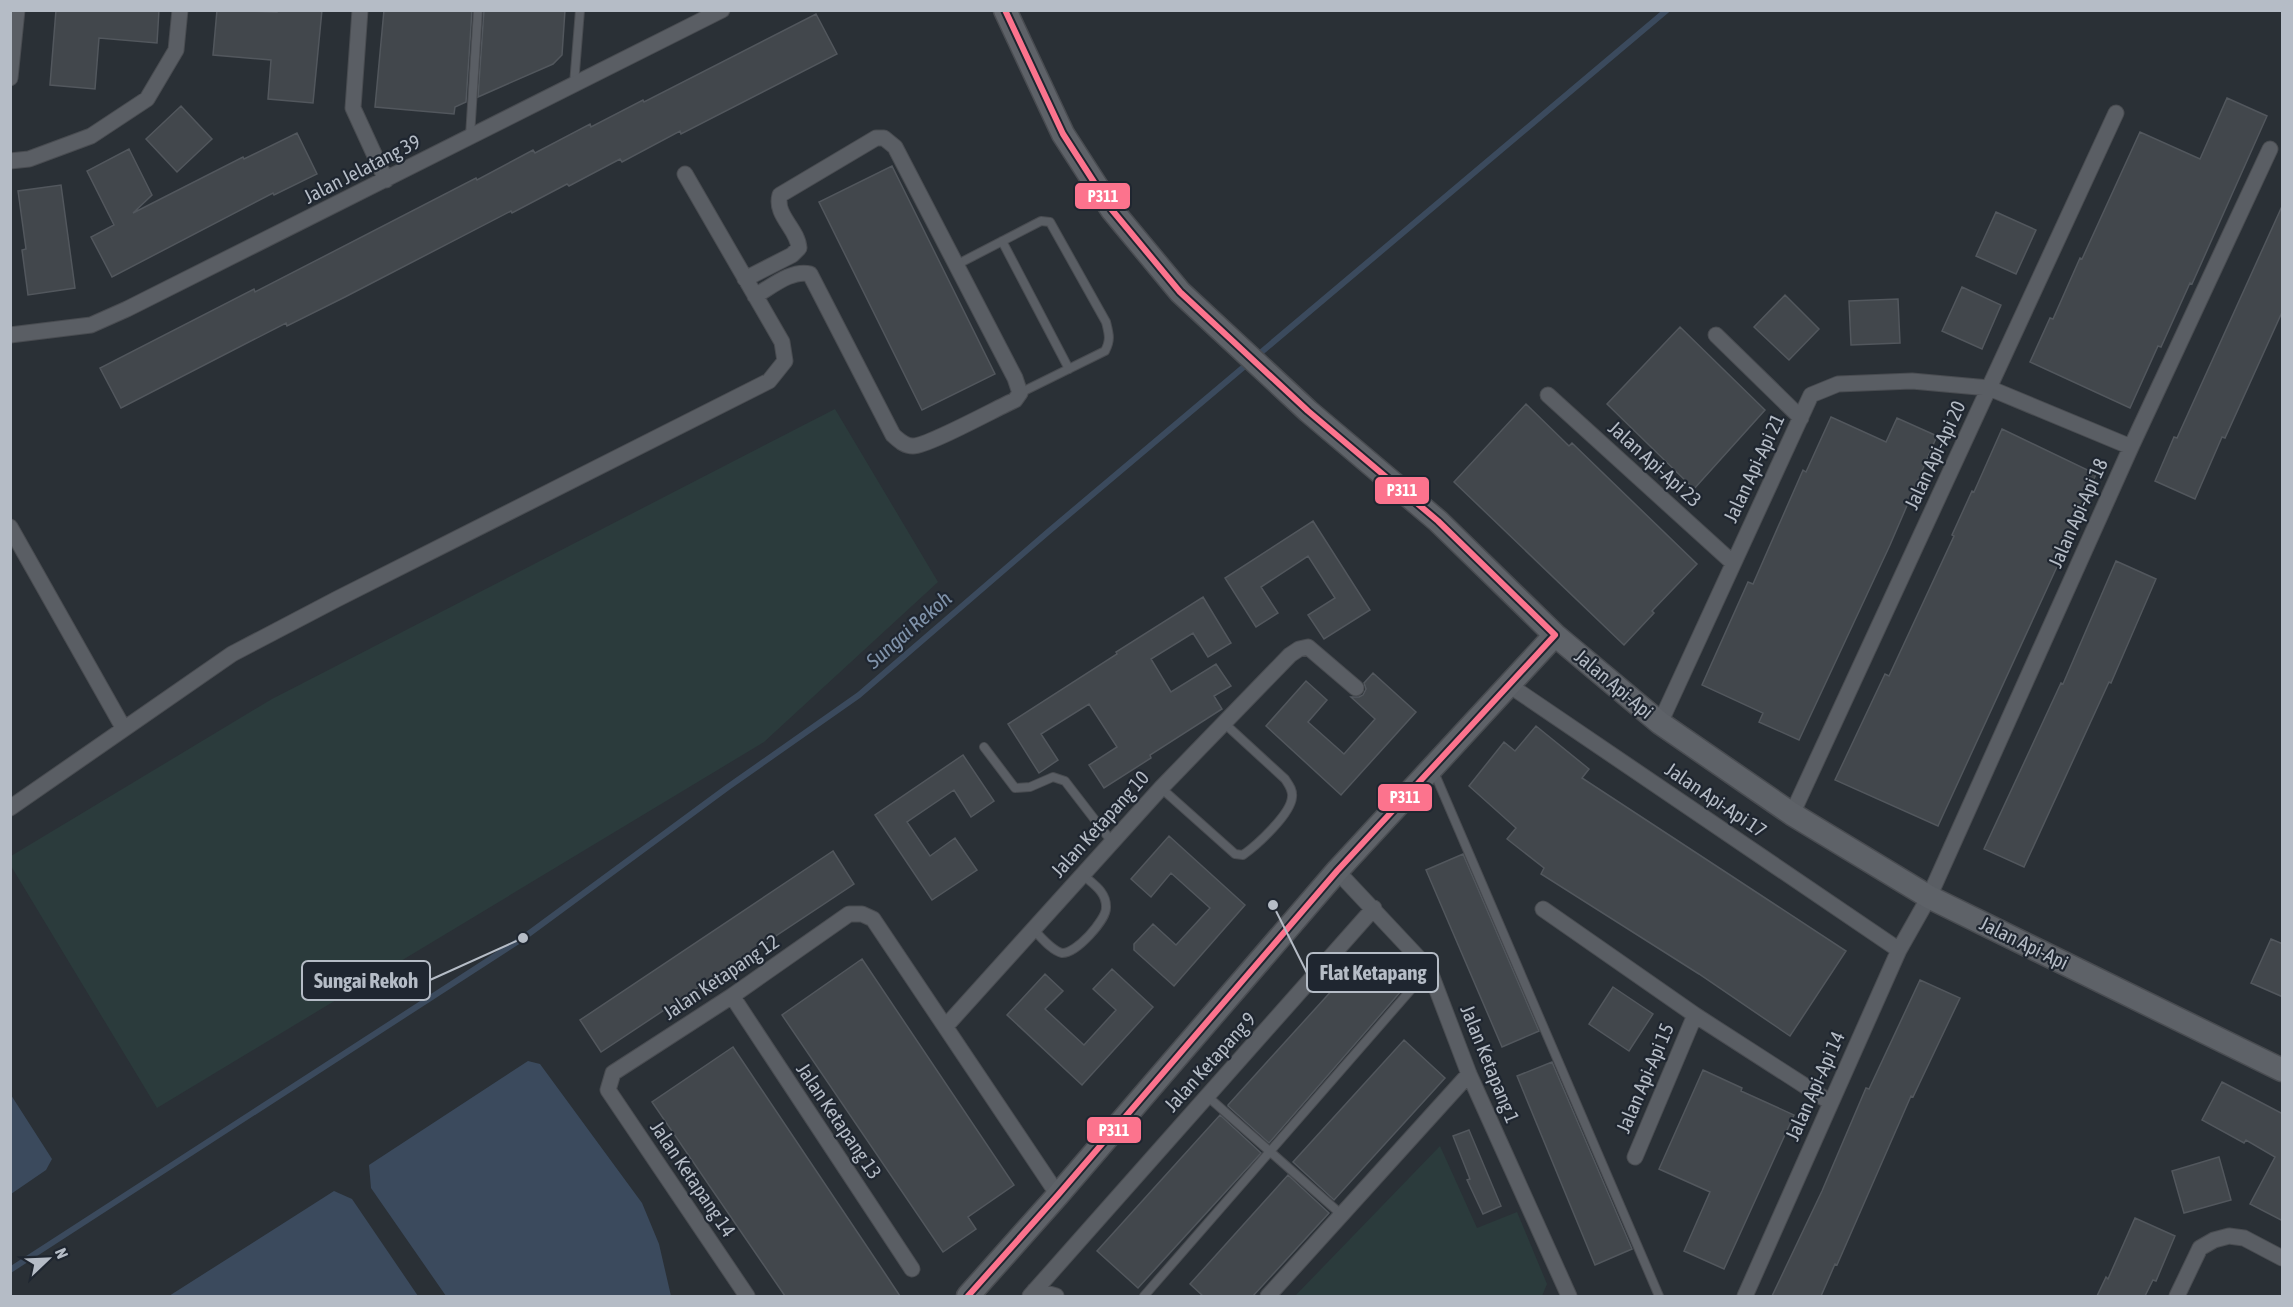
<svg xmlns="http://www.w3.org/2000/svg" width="2293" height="1307" viewBox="0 0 2293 1307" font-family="'Asap Condensed',sans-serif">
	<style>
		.green { fill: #2b3b3c }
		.water { fill: #3b4a5d }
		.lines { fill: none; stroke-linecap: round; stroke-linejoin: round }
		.stream { stroke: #3b4a5d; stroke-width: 6 }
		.building { fill: #42474c; stroke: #52575d; stroke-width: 1.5 }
		.lane-casing { stroke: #494c51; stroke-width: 10 }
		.street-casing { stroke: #494c51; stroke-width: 17 }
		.secondary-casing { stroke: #494c51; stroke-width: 25 }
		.lane { stroke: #5a5e64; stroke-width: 8 }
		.street { stroke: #5a5e64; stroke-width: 15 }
		.secondary { stroke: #5e6268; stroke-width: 22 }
		.bus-1-casing { stroke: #1f2630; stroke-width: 10 }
		.bus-1 { stroke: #fc738d; stroke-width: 6 }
		.labels { text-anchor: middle; stroke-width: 4.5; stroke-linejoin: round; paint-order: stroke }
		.street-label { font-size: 20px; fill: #b5bcc6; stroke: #1f2630 }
		.water-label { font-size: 21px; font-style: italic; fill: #8093aa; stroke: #1f2630 }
		.leader { fill: none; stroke: #b5bcc6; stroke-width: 2 }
		.callout-dot { fill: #b5bcc6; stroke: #1f2630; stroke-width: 2 }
		.callout { fill: #1f2630; stroke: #b5bcc6; stroke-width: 2 }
		.callout-label { font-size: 21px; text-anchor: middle; font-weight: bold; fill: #b5bcc6 }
		.line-badge { stroke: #1f2630; stroke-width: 2 }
		.badge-label { font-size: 16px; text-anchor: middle; font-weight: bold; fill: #fff }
	</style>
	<rect width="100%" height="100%" fill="#2a3036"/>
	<path class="green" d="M835,409L938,582L764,742L157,1108L11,866V856L272,699Z
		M1440,1146L1477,1228L1517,1212L1547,1284L1542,1296H1295Z"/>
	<path class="water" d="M528,1061L540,1064L642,1203L659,1244L671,1296H446L371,1188L369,1165Z
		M11,1095L52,1159L46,1170L11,1194Z
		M334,1191L352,1199L418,1296H169Z"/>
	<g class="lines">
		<path class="stream" d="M10,1270L523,938L728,787L859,695L1048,532L1667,10"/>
	</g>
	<path class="building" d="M56,10H159L157,43L99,38L95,89L50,85Z
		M217,10L277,12V10H322L313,103L268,99L271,60L213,55Z
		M384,10H472L466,102L455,107L454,114L375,107Z
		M484,10H565L562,55L553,64L478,97Z
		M816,14L837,54L681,134L680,131L622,162L620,159L569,186L567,184L512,213L511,211L345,297L287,326L286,323L121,408L100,368L254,289L255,292L476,178L477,180L533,150L535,153L590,124L591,127L643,100L644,102Z
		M2227,98L2267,116L2192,284L2190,283L2161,347L2158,346L2130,408L2030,362L2050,318L2053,319L2080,258L2082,259L2140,132L2200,159Z
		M181,106L212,139L177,172L146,139Z
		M297,133L317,174L274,195L273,193L112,277L91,237L114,225L87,171L129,149L152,195L133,213L243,157L244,159Z
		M892,166L995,374L922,410L819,202Z
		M61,185L75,288L28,295L22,250L26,249L18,191Z
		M2283,204V310L2225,438L2222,437L2195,499L2155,481L2174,437L2177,438Z
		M1996,212L2036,230L2016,274L1976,256Z
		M1962,287L2001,305L1982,349L1942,331Z
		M1785,295L1819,329L1789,360L1754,327Z
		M1898,299L1900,343L1851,345L1849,301Z
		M1680,327L1765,410L1694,489L1607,404Z
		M1526,404L1569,446L1572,443L1697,564L1652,611L1654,613L1624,645L1454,482Z
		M1831,417L1886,442L1897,418L1937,436L1890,545L1799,740L1759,722L1763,713L1702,685L1748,582L1753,584L1803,470L1806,472Z
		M2002,429L2096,474L2061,558L1938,826L1835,780L1885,674L1889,676L1954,536L1952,535L1972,491L1974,492Z
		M1313,521L1370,610L1324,639L1308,615L1335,598L1308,556L1261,587L1278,613L1256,627L1225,578Z
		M2116,561L2156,579L2111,683L2109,682L2024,867L1984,849L2061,683L2063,684Z
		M1203,597L1231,643L1208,657L1193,633L1151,659L1171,692L1216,664L1231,686L1214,696L1222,709L1150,755L1151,758L1104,788L1089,765L1117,747L1089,704L1041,734L1058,760L1039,773L1008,724L1117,654L1116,652Z
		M1373,673L1416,712L1341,795L1266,726L1306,681L1327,700L1308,722L1344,754L1375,719L1351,697H1359L1363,695L1366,689L1364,683Z
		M1536,726L1589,769L1582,778L1846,951L1790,1036L1699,974L1541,874L1544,868L1507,839L1516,828L1469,786L1504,742L1515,751Z
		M963,755L994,801L971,817L954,790L907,822L930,856L955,838L977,870L932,900L875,815Z
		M1169,836L1245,905L1174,986L1134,950V944L1153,924L1176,945L1210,908L1171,873L1151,897L1131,879Z
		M833,851L854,884L601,1052L580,1020Z
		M1463,854L1539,1031L1502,1047L1426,870Z
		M2271,939L2283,944V997L2251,983Z
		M1364,955L1402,990L1269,1143L1228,1106V1105Z
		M862,959L1014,1185L968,1217L976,1229L943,1252L782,1015Z
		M1112,969L1153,1007L1082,1085L1007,1015L1045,974L1063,991L1045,1009L1084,1045L1116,1010L1093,989Z
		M1920,980L1960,998L1913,1097L1911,1096L1837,1265L1835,1264L1821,1296H1772L1822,1191L1866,1088L1869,1089Z
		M1613,987L1653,1014L1629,1051L1589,1024Z
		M1404,1040L1445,1078L1334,1200L1293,1162Z
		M733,1047L884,1272L900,1296H785L652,1102Z
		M1552,1062L1632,1249L1595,1265L1517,1076Z
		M1703,1070L1742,1088L1741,1091L1794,1115L1724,1269L1684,1251L1710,1192L1659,1169Z
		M2222,1082L2283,1114V1221L2250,1204L2275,1157L2246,1140L2244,1143L2202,1120Z
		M1220,1115L1261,1153L1138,1288L1097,1251Z
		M1469,1130L1501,1206L1483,1214L1467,1180L1470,1179L1453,1136Z
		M2219,1157L2231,1200L2184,1213L2172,1171Z
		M1288,1175L1329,1213L1253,1296H1203L1190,1284Z
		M2135,1218L2175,1236L2156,1281L2153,1280L2145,1296H2097L2106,1277L2108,1279Z"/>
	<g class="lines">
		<defs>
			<path id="lane" d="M574,84L580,10
				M470,136L478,10
				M1002,241L1069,369
				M956,265L1041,221L1050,222L1106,322C1109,334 1111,340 1105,351L1020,393
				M984,747L1015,788L1030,787L1053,777L1065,781L1112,842
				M1434,772L1659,1296
				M1161,788L1235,854L1243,855C1257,845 1291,814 1292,797C1293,790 1289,785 1285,779L1224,723
				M1033,929C1041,937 1052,951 1062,953C1076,954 1106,920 1106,908C1107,892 1093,884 1083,875
				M1207,1096L1342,1215
				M1144,1296L1429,969"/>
			<path id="street" d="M360,10L353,108L386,180
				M10,78L17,10
				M10,161L29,159L91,136L147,99L176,50L180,10
				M745,279L792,255L799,248C798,229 774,215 780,195L876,138H884L895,147L1015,378L1020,393L1015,400C997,408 928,446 913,446C904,446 899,440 893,435L810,274C792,269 771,287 755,296
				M10,335L91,325L127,309L722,10
				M1716,335L1801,418
				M1548,395L1733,563
				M10,527L124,729
				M1509,685L1899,950
				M1660,723L1811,395L1838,384L1912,381L1989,388L2131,447
				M10,808L232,654L337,599L769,381L785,361L782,342L685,174
				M1792,814L2116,113
				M1337,871L1429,969L1469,1074L1569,1296
				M1543,909L1695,1015L1830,1102
				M732,996L912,1269
				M946,1026L1161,788L1290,655L1299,649L1308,647L1356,688
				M1635,1157L1695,1015
				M1035,1290L1056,1296
				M747,1296L608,1090L613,1073L732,996L849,914H862L873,919L1058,1195
				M1030,1296L1374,908
				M1268,1296L1469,1074
				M1745,1296L1899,950L1929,897L2131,447L2270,149
				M2177,1296L2200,1248L2214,1240L2229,1236L2244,1238L2282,1258"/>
			<path id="secondary" d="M1005,10L1063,134L1112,210L1180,292L1308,411L1438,521L1555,635L1660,723L1792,814L1929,897L2282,1070
				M968,1296L1058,1195L1337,871L1555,635"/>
		</defs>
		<use href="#lane" class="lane-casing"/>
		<use href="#street" class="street-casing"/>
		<use href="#secondary" class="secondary-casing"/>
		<use href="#lane" class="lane"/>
		<use href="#street" class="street"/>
		<use href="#secondary" class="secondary"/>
		<defs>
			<path id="bus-1" d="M1005,10L1063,134L1112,210L1180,292L1308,411L1438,521L1555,635
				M968,1296L1058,1195L1337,871L1555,635"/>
		</defs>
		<use href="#bus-1" class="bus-1-casing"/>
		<use href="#bus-1" class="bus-1"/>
	</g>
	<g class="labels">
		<g class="street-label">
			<text transform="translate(362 169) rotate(-27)" y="7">Jalan Jelatang 39</text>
			<text transform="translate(1935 455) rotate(-65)" y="7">Jalan Api-Api 20</text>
			<text transform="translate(1655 464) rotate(42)" y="7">Jalan Api-Api 23</text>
			<text transform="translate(1754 468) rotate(-65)" y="7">Jalan Api-Api 21</text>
			<text transform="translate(2078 513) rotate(-66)" y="7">Jalan Api-Api 18</text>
			<text transform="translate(1614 684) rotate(40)" y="7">Jalan Api-Api</text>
			<text transform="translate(1716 800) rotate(34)" y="7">Jalan Api-Api 17</text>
			<text transform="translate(1100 824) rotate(-48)" y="7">Jalan Ketapang 10</text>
			<text transform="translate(2024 943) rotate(26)" y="7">Jalan Api-Api</text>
			<text transform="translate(721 977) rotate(-34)" y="7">Jalan Ketapang 12</text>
			<text transform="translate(1210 1062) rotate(-48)" y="7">Jalan Ketapang 9</text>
			<text transform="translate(1490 1064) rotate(68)" y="7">Jalan Ketapang 1</text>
			<text transform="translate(1645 1078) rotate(-67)" y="7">Jalan Api-Api 15</text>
			<text transform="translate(1815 1086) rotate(-66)" y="7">Jalan Api-Api 14</text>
			<text transform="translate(839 1121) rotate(56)" y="7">Jalan Ketapang 13</text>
			<text transform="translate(693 1179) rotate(56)" y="7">Jalan Ketapang 14</text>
		</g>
		<g class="water-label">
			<text transform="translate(909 630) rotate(-41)" y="7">Sungai Rekoh</text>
		</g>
	</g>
	<path class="leader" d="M1273 905L1307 973M523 938L430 980"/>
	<g class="callout-dot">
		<circle cx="1273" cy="905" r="6"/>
		<circle cx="523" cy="938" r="6"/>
	</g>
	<g class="callout">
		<rect x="1307" y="953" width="131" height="39" rx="6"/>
		<rect x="302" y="961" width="128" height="39" rx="6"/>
	</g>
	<g class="callout-label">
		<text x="1373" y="980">Flat Ketapang</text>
		<text x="366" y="988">Sungai Rekoh</text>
	</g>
	<g class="line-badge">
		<rect x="1074" y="182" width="57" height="28" rx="6" fill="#fc738d"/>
		<rect x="1374" y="476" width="56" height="29" rx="6" fill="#fc738d"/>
		<rect x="1377" y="783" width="56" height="29" rx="6" fill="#fc738d"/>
		<rect x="1086" y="1116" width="56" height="28" rx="6" fill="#fc738d"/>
	</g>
	<g class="badge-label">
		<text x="1103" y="202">P311</text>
		<text x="1402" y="496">P311</text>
		<text x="1405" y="803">P311</text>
		<text x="1114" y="1136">P311</text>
	</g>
	<rect width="2293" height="1307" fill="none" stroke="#b5bcc6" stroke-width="24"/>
	<g transform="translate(48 1259) rotate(67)" stroke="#1f2630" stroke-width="4.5" paint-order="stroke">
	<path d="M0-4.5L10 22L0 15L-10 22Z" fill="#b5bcc6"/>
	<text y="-9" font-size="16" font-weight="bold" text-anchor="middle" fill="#b5bcc6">N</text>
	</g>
</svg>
